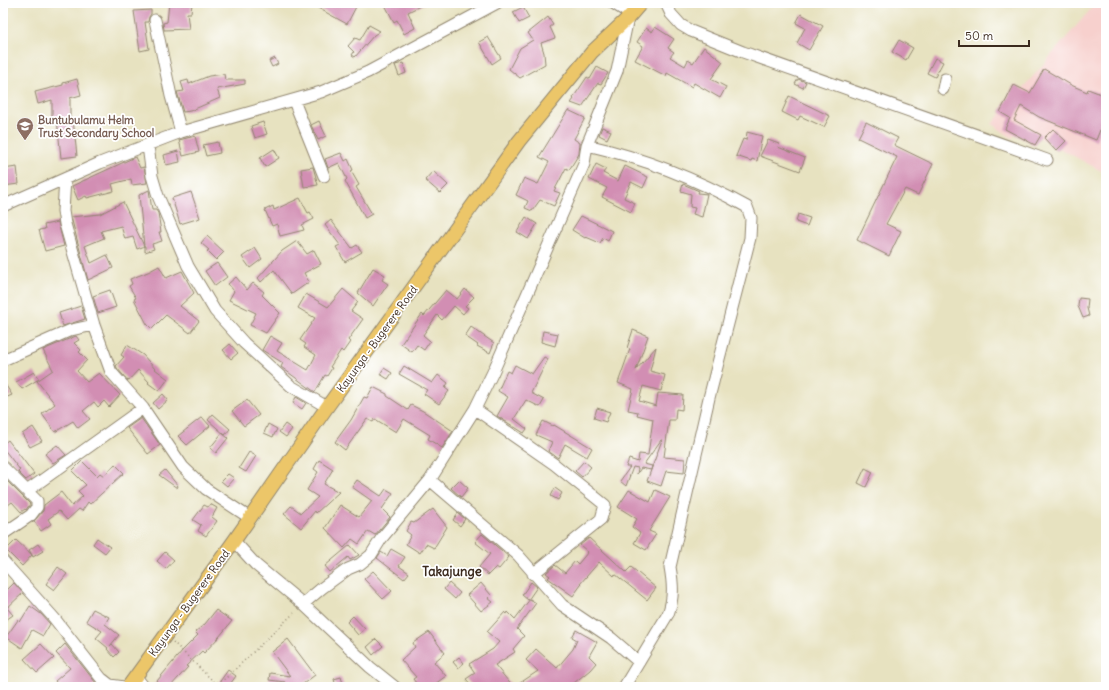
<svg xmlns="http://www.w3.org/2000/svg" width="1109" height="690" viewBox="0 0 1109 690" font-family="Delius,sans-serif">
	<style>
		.built { fill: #f7d0cd }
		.building { fill: #d28eb3 }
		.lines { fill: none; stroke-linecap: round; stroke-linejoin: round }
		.minor-casing { stroke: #91866f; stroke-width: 13 }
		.major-casing { stroke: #91866f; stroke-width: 15 }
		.path { stroke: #91866f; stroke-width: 1.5; stroke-dasharray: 1 3; stroke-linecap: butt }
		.minor { stroke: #fff; stroke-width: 11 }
		.major { stroke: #ecc669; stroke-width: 13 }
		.labels { text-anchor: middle; stroke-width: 3.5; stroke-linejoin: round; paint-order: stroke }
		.education-label { font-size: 11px; font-weight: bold; fill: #785e54; stroke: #fff; text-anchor: start }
		.street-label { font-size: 11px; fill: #3b2a1e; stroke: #fff }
		.quarter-label { font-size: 13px; font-weight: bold; fill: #3b2a1e; stroke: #fff }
	</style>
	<rect width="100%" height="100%" fill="#fff"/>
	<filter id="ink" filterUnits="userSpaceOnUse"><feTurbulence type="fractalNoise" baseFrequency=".025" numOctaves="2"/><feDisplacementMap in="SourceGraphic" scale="8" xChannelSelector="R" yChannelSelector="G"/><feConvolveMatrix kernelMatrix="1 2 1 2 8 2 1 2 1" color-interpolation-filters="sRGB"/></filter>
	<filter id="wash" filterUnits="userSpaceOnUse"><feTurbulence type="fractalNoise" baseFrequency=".012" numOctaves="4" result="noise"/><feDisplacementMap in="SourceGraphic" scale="16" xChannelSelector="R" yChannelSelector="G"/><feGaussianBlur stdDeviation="0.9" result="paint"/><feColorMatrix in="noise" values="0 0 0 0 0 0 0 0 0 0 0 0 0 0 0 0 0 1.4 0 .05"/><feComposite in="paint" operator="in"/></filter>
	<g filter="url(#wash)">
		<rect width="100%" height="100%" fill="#e7e2c0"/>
		<path class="built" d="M1096,3H1106L1105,173L1022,128L1012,138L992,124Z"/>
		<g id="blocks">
			<path class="building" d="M169,3H192L191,13H187L189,29L164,30L163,23L167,22Z
				M309,3H358L347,24Z
				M384,3H426L408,12L415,28L404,34L397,20L394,22Z
				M523,7L529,18L519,23L513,12Z
				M151,10V14L149,17L148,22H145L149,49L140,51L134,11Z
				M801,14L823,26L809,50L797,43L805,28L796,23Z
				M548,17L553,25L550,27L555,38L541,43L544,53L545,64L520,78L509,69L520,48L533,40L528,33Z
				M369,25L380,31L374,35L355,57L352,55L354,52L348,46L355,38L360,40Z
				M655,27L674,39L668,48L674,52L670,57L685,66L688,60L693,63L704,47L723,62L711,79L726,87L720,98L694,83L692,87L667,73L666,76L635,60L643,46L637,42L646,28L652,32Z
				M488,37L501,58L492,64L479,42Z
				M899,40L913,48L906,60L892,52Z
				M275,58L278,64L272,67L269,61Z
				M935,58L943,62L935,77L927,73Z
				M403,63L406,73L399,76L395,65Z
				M597,67L608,73L601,84L598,83L582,107L571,103L574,99L573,98L587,77L590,79Z
				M1044,69L1071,85L1087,92L1088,89L1106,96V132L1100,130L1096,140L1039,117L1021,106L1014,120L1041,135L1035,145L1005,129L1010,118L1000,112L1014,85L1030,93Z
				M224,74L225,80H245V84L217,89L220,98L190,111L183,112L177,92L184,91L181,82L188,80L189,84L209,76Z
				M77,79L81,95L70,98V119H73L77,156L61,158L57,119H52V100L38,104L35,92L63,85V83Z
				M798,79L806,82L803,88L795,84Z
				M789,96L830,116L824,127L800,116L798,120L782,112Z
				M568,110L585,118L574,139L580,143L579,154L569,170L566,168L554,191L560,193L554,206L540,200L532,211L525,208L528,201L516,195L524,178L538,184L549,162L539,157Z
				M319,121L326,136L318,140L311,125Z
				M263,122L267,134L255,138L251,126Z
				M866,122L898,138L894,145L933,164L918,195L905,189L886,224L901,231L889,256L857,240L897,157L858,138Z
				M602,127L611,131L607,139L599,135Z
				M1053,129L1066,141L1056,151L1044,138Z
				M747,132L762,136L757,161L752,159L751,161L736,156L743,139L746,140Z
				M195,136L199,152L183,156L179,140Z
				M768,140L779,144L778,147L805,158L800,171L760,156Z
				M218,142L220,153L206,156L203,145Z
				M274,149L279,158L265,167L260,158Z
				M178,151L180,162L166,165L164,155Z
				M341,153L345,161L348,159L353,170L351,171L359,185L356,187L372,214L365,218L345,181L347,179L339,163L328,168L325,159Z
				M135,157L140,168L144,167L147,183L132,185L131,179L112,184L114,191L87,198L86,196L78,200L72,186Z
				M596,164L606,169L603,173L618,181L625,166L648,177L643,188L631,182L624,198L635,203L631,212L602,197L607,188L589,179Z
				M17,167L19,184L3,186V169Z
				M313,167L318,185L304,187L301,169Z
				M433,171L448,185L440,193L425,180Z
				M683,184L699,191L698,193L707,194L702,217L693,214L695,208L690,207L691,194L681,191Z
				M149,190L152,210H156L158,213L161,232H159L162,241L152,244L154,249L145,252V246L137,249L133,237L125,239L121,226L101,231L104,238L85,246L91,263L107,255L113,268L88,280L71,217L100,214L123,202L144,246L139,195Z
				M191,192L200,218L180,224L172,198Z
				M300,198L308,213L310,212L314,219L302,225L304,230L280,236L277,224L272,226L265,210L273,206L274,210Z
				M798,214L810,218L807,226L796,222Z
				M581,216L612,231L608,241L603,238L600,243L586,237L585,238L572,230Z
				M526,217L537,224L528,239L517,232Z
				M331,220L352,248L357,245L362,252L345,262L336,247L340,245L325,225Z
				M58,222L64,246L45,251L39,230L45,229L44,225Z
				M207,236L224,252L216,260L207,251L209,250L201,243Z
				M297,241L307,254L314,250L321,264L304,273L309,282L292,294L274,270L261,282L258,278L282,251Z
				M255,248L262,259L250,268L242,257Z
				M217,263L227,277L215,286L205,271Z
				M159,266L166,278L182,271L194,293L180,306L199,321L190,333L166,315L152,329L147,324L134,299L136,298L129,286L132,284L130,279L148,272Z
				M373,268L385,275L382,280L388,284L373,306L358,293Z
				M236,277L247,290L253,283L264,292L262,295L280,313L266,333L250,325L256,313L229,300L234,291L228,284Z
				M343,289L358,302L351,311L363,319L348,340L350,342L343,352L341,350L330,367L332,368L327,376L325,375L315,392L281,367L283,363L262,350L270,336L282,343L277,351L308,370L316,355L304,347L306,344L300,340L315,318L298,308L306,294L328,307Z
				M465,289L474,297L465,306L468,308L463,314L454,306L442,320L437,315L423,335L430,341L424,350L417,345L412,352L401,344L422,314L424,316L446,290L457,299Z
				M110,290L116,307L98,313L93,296Z
				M1079,298L1088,299L1087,308L1089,316L1083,318L1078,306Z
				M81,306L85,319L63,326L59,313Z
				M471,327L494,343L490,353L477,346L478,345L465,336Z
				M633,330L648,336L636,370L656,347L650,371L665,375L661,391L643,386L639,401L656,406L658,393L683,395L682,410L676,409L675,420H669L664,457L685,459L684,473L666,471L661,486L647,481L662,440H661L644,464L652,466L651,470L641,468L637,474L638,468L633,467L626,486L620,481L630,467H626L629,459L638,462L639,454L648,455L653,419L637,415L638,412L628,410L633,389L618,383L630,349L627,348Z
				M543,331L558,334L555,346L541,342Z
				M76,336L79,340L74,343L81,350L79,352L87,360L77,371L87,382L99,373L120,395L109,407L104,401L98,407L94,402L83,411L90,419L78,428L73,421L55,432L42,414L55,404L37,381L53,370L43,350Z
				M230,344L238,353L231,359L223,350Z
				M127,345L143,355L155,369L168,379L159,391L148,383L149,382L138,370L128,381L117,368L116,366L124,357L121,355Z
				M544,357L548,359L531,393L544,400L540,407L526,400L514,419L527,429L524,433L497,416L508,397L498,391L507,371L511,373L515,365L532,374Z
				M404,366L432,383L438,375L448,383L445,388L449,391L439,404L424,394L427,390L399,374Z
				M384,368L392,373L388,379L380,374Z
				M34,372L39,379L22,389L16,382Z
				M3,381L12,395L5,398L3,394Z
				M373,387L387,394V396L408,410L411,405L423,411L453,431L442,448L428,439L430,435L404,419L396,432L375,419L373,422L367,419L345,450L335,442L351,420L364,397L367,398Z
				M163,394L168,400L158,409L153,403Z
				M296,397L306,403L302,409L293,403Z
				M247,400L259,415L244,426L232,411Z
				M597,408L610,412L606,422L594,418Z
				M213,414L230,429L225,435L208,420Z
				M202,417L210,426L187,445L178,436Z
				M141,418L160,445L148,454L127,428Z
				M543,421L553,426L554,425L592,448L587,457L565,444L558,458L548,451L552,442L536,435Z
				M268,424L277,429L273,437L264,433Z
				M285,424L292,429L286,437L279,432Z
				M33,427L42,441L30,447L22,434Z
				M222,433L228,438L216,453L210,448Z
				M8,440L34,474L26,480L18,472L20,470L3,448V444Z
				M57,445L66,455L53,463L45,454Z
				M249,452L256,456L246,472L239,468Z
				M319,460L333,469L324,484L339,492L316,513L315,511L301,528L284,514L291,506L301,513L318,497L307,490L318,472L314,469Z
				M82,461L97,476L100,473L104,476L115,464L124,473L90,504L88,502L82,511L79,509L67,520L59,511L48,519L51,524L41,531L34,521L43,511L44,505L61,492L72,506L83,496L78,491L86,485L72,471Z
				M584,461L591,467L582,477L575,471Z
				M865,468L873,472L866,487L858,483Z
				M165,470L178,486L177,488L159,475Z
				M228,474L234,478L227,486L221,481Z
				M357,480L381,496L386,489L393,493L382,509L390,517L375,535L368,531L359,544L352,539L344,548L325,528L340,505L359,517L372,501L352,487Z
				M459,480L468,488L461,497L451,488Z
				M7,481L30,504L26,510L25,509L21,512L12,502L3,509V485Z
				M555,488L562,493L558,500L551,496Z
				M629,490L650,502L655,490L670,497L649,531L656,534L646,550L634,543L640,533L632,527L637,519L618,507Z
				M210,504L217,508L212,517L217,521L206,536L198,531L201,525L193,520L204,505L208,507Z
				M433,509L447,527L434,548L426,544L420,553L406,544L411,535L406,531L411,522L414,523Z
				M458,513L465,519L460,526L453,520Z
				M482,534L509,557L499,569L496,567L488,575L479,567L490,554L475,542Z
				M97,538L110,547L105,553L93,544Z
				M589,538L626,572L631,567L656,588L647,600L615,574L614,576L599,562L580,584L581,585L573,596L548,578L550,576L546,573L555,565L565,573L575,561L578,564L588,552L580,545Z
				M16,540L32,555L29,550L38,544L43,551L33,557L32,555L22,566L6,550Z
				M350,545L359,555L350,560L348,557L330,572L325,566Z
				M391,549L405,557L399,566L409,573L404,579L377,558L381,552L387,556Z
				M165,552L174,560L166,569L157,561Z
				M58,567L67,574L54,590L46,584Z
				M373,571L392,591L383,599L364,579Z
				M531,582L537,587L528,600L522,595Z
				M14,583L23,593L7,608L13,615L3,622V594Z
				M449,583L460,593L455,599L444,589Z
				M481,583L491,595L488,598L493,602L481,611L467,595Z
				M530,599L536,603L517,629L524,636L513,649L515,652L495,665L513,687H473L466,679L475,673L469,664L493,649L499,642L487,632L505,612L507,614L508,612L515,619Z
				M30,606L41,614L50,624L43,636L32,630L22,648L6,637L18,620L20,622Z
				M93,609L109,617L105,624L119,635L110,646L112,644L119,652L114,657L107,649L108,648L96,638L102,631L86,621Z
				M216,610L232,621L219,637L204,653L202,651L186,666L188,667L170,687H152L182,651L198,635L195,632L205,624Z
				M353,616L365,629L358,635L347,622Z
				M576,630L597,642L589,656L596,663L590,670L569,687H514L538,671L526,660L536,649L557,668L573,649L577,640L572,637Z
				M429,632L445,653L434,662L446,676L431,687H419L413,679L416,677L401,660L415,647L413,643Z
				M288,639L315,675L299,687H278L285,682L269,680L270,673L290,676L272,652Z
				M376,639L383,646L373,655L367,647Z
				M41,644L54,658L37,673L24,659Z
				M65,644L96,683L92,687H60L55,681L70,668L56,653Z
				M459,657L464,663L458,668L453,662Z
				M228,670L236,676L228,687H216Z
				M341,677L344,687H336L334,679Z"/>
		</g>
	</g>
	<g filter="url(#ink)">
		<use href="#blocks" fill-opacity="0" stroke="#91866f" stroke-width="1"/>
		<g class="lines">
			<defs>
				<path id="minor" d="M613,3L630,14
					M666,3L671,14L681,25L691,31L743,52L1047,160
					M155,20L171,96L181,132
					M943,89L945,79
					M294,101L324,176
					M587,145C643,158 697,179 747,207L751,218L750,238L709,398L670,567C673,584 674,598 668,614L624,687
					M148,146L152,176L158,196L188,266L215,311L244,343L291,386L327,407
					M65,179L63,211L65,224L94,325L111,372L143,408L183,467L206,489L250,518
					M3,206L100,163L181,132L321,92L368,72L497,3
					M3,360L71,330L94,325
					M475,409L554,464L605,505L601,519L533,574
					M3,467L37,501V507L31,515L3,534
					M430,480L518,555L562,605L611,638L639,662
					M27,491L143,408
					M234,541L256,565L303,604L370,667L395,687
					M3,561L54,618L101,678L110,685L124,687
					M303,604L322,588L348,569L360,564L371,555L381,539L430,480L475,409L493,372L584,164L587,145L617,71L628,18
					M136,677L144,687"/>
				<path id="major" d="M128,687L234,541L327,407L519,141L592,52L628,18L641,3"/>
			</defs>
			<use href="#minor" class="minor-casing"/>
			<use href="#major" class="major-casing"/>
			<path class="path" d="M173,642L215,683L225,679L296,611"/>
			<use href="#minor" class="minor"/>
			<use href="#major" class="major"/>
		</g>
	</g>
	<defs>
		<symbol id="school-pin" viewBox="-11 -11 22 30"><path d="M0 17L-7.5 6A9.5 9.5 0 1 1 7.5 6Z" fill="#8d6e63" stroke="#fff"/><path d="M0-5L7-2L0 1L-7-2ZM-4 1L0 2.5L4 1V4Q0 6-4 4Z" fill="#fff"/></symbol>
	</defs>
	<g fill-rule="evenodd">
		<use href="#school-pin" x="15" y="116" width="20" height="27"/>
	</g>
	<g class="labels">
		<g class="education-label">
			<text x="38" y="124">Buntubulamu Helm<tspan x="38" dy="13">Trust Secondary School</tspan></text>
		</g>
		<g class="street-label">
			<text transform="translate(377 339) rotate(-54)" y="4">Kayunga - Bugerere Road</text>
			<text transform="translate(189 603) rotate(-54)" y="4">Kayunga - Bugerere Road</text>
		</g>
		<g class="quarter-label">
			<text x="452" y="576">Takajunge</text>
		</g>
	</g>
	<rect width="1109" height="690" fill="none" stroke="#fff" stroke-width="16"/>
	<path d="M959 40v6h70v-6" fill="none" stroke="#3b2a1e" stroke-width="2"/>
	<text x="965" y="40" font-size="12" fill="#3b2a1e" stroke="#ffffff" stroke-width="3" paint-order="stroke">50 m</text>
</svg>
